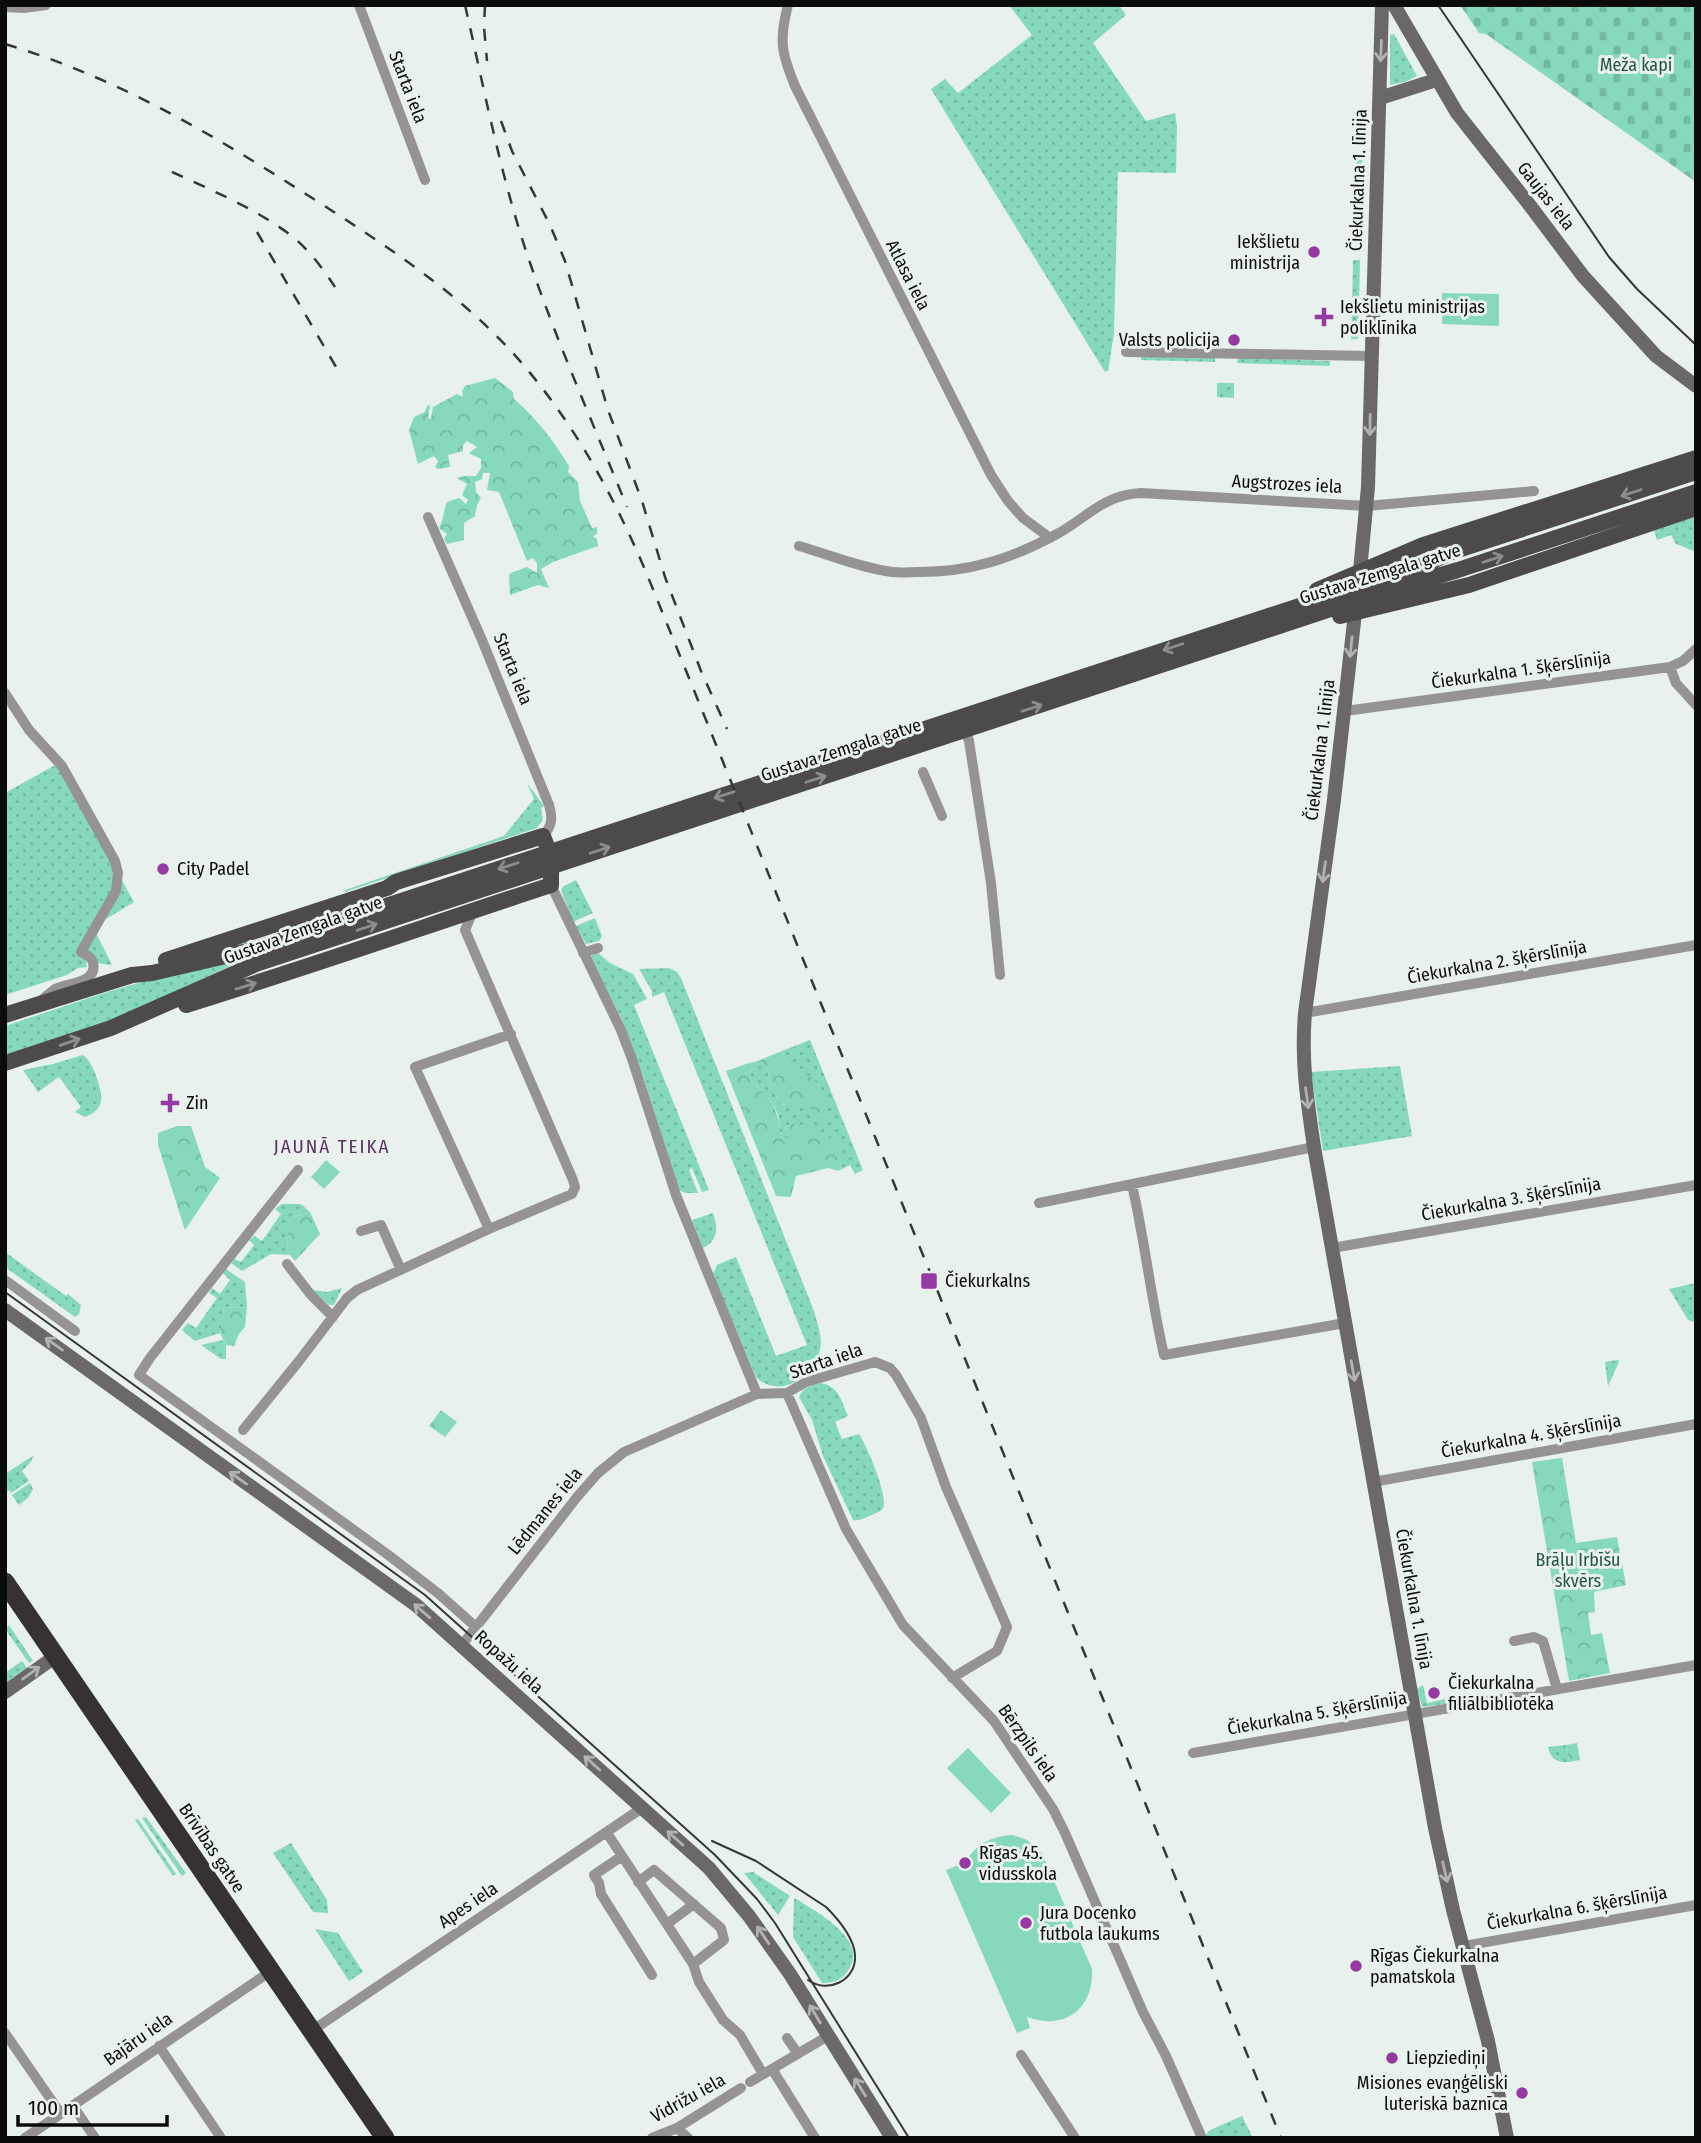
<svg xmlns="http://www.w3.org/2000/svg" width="1701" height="2143" viewBox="0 0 1701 2143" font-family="'Fira Sans Condensed',sans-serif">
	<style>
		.grass { fill: url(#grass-dots) }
		.forest { fill: url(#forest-crowns) }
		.cemetery { fill: url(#cemetery-stones) }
		.garden { fill: #86dabb }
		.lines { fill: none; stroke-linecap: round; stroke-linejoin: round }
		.street { stroke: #959396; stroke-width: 10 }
		.secondary { stroke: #6b686b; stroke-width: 14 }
		.primary { stroke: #4d4a4e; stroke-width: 16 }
		.highway { stroke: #353135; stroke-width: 19 }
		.tram { stroke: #343837; stroke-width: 2 }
		.rail { stroke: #343837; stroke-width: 2.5; stroke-dasharray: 12 12; stroke-linecap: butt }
		.oneway { stroke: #b0b3b2 }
		.oneway2 { stroke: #8b8d8e }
		.poi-dot { fill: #9539a3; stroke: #e9f1ed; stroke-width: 2.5 }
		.labels { text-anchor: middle; stroke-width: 6; stroke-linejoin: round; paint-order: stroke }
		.park-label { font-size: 18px; fill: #255545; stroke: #e9f1ed }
		.street-label { font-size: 18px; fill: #090c0b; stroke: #e9f1ed }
		.poi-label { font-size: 18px; fill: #090c0b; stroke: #e9f1ed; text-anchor: start }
		.neighbourhood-label { font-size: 19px; letter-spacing: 2px; fill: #5c2f63; stroke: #e9f1ed }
	</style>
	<defs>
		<pattern id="grass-dots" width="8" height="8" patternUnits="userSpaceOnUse" patternTransform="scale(1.75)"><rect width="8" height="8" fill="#86dabb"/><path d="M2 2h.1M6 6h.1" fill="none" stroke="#72ba9f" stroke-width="1.8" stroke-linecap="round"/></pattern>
		<pattern id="forest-crowns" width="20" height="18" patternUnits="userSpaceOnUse" patternTransform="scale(1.75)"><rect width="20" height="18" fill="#86dabb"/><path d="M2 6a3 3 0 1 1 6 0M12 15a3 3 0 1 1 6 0" fill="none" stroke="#72ba9f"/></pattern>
		<pattern id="cemetery-stones" width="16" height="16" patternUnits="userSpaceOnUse" patternTransform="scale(1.75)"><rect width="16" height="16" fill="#86dabb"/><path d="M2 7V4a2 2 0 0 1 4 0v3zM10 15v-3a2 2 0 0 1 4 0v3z" fill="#72ba9f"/></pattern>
	</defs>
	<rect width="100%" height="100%" fill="#e9f1ed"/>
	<path class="grass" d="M1009,5H1119L1126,15L1093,43L1146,121L1175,113L1177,126L1176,173L1118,172L1114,334L1108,371L1105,372L931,89L945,79L958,93L1032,35Z
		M1394,34L1417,76L1405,82L1390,85V35Z
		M1356,156H1362V187H1355Z
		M1356,190H1363L1361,235H1354Z
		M1353,260H1360L1359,306H1352Z
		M1352,309H1359L1358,339H1351Z
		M1141,356L1215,358V362L1141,360Z
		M1238,358L1330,361V366L1237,363Z
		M1217,383H1234V398L1217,397Z
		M1696,516V552L1676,544L1671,535L1657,540L1654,530Z
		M57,764L134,902L93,927L112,965L87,962L86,964L87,967L78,968L67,975L5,995V793Z
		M527,783L544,806L541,808L543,820L537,828L345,892V890L504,836L534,799Z
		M576,880L593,913L573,922L561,890L564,886Z
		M595,918L602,936L599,941L586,944L576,926Z
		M597,952L610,963L633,974L647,999L634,1005L709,1190L702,1192L692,1168L689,1170L698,1193H686L679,1190L643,1076L622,1020L591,957Z
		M246,959L121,1017L5,1055V1026L104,993L158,977Z
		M669,968L677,972L681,978L814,1311C817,1323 823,1337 820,1350C814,1377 779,1400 756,1377L713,1274L717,1265L736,1257L776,1356L807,1345L664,992L652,997V991L639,969Z
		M810,1040L863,1170L855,1174L850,1165L838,1171L842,1163L801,1131L793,1123L786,1127L788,1138L784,1142C778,1133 781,1125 778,1115C772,1098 757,1086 745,1074L754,1069L749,1063L758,1061L767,1068L772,1088L781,1104L811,1108L823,1118L809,1077L791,1072L782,1051Z
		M83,1055C92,1060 103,1090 101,1101C100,1109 93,1114 85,1117L75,1112L81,1107L59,1077L38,1092L23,1070L53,1064Z
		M1400,1066L1412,1136L1323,1151L1311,1072Z
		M282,1204H301L310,1212L290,1218L287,1244L290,1255L271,1254L242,1271L231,1263L235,1259L241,1262L254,1245L249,1240L255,1236L262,1241L281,1214L275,1209Z
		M713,1213C718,1227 719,1240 703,1248L692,1220Z
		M5,1252L66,1296L68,1294L81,1305L79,1314L75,1317L5,1267Z
		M226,1269L245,1282L247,1307L224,1308L220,1333L195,1341L182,1330L188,1323L196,1328L217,1298L209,1293L212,1288L220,1294L230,1280L223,1273Z
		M1696,1283V1323L1688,1320L1669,1289Z
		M342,1288L334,1305H329L312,1290L327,1292Z
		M223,1340L226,1345V1359H221L201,1345Z
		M1618,1360L1619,1362L1608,1386L1605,1362Z
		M820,1383C839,1386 841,1400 848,1416L835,1422L842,1439L859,1434C866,1444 889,1497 883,1508C881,1512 873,1514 869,1516C862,1519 859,1521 853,1520L823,1456L812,1420L799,1397C803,1387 811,1386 820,1383Z
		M34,1455L30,1463L22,1471L29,1481L11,1493L9,1490L5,1493V1474Z
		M30,1483L33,1489L28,1498L19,1505L12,1495Z
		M9,1625L33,1661L29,1663L5,1629Z
		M22,1661L27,1668L5,1683V1673Z
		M1423,1685L1427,1703L1445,1699L1446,1704L1422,1707L1417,1689Z
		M1566,1745L1569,1762C1558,1763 1550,1759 1548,1747Z
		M146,1817L186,1873L182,1876L142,1818Z
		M138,1819L176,1874L173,1876L135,1820Z
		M291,1843L327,1900L328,1913L313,1912L273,1853Z
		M753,1872L790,1896L778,1915L744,1873Z
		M795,1898C816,1912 872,1941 847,1972C841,1981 832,1983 822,1983L793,1937L794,1900Z
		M315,1929L338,1933L363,1972L349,1981Z
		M1242,2116L1253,2138H1207L1206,2135L1210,2130Z"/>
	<path class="forest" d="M495,378L513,392L514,399C536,418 554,441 569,466L568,472L578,482L580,501L592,528L597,527V534L593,536L597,539L598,546L553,562L541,569L549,588L538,585L510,595L509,575L511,573L527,567L537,573V563L533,558L527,561L499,492L487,490L490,473H483L482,479L475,482L476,492L481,498L477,505L475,516L464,523V540L447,544L444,539L447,534L439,528C444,519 443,511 447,502L459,498L466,504L468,500L462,495L467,484L457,478L464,476H476L481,468V459L469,453L477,447L467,441L463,445V451L448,455L450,467L438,469L435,467L438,461L434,456L418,464L409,430L414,417L425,412L427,406L430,405L428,419L431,418L433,407L457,394L463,397L462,391L465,386Z
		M782,1051L791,1072C796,1073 803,1074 808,1076C822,1083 830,1103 828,1117L823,1118L811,1109L781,1104L772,1088L767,1068L758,1061Z
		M749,1063L754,1069L745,1074C757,1086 772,1098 777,1115C781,1124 778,1133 784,1142L788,1138L786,1127L793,1123L801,1131L812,1127L840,1144V1157L842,1163L838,1171L828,1168L796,1176L791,1197L776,1196L726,1071Z
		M177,1126H191L205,1167L220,1178L185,1230L158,1145V1133Z
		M310,1212L320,1234L295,1261C283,1249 288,1233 290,1218Z
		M247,1307L245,1327L239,1334L234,1346L226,1345L220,1333L224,1308Z
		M441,1410L457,1422L445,1437L429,1426Z
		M1562,1458L1576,1543L1617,1537L1626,1585L1594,1592L1595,1612L1588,1613L1591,1635L1602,1633L1610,1673L1569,1681L1532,1462Z
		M1577,1743L1580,1760L1569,1762L1566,1745Z"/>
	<path class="cemetery" d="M1460,5H1696V182L1486,34L1479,33Z"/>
	<path class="garden" d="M1442,293L1499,294V326L1442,324Z
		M326,1160L340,1172L324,1189L311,1177Z
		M968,1748L1011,1793L991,1813L947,1768Z
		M1013,1835L1027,1840L1042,1853L1092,1969C1094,2009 1065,2031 1027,2017L1030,2028L1017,2033L946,1870L958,1865L961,1870C972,1847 988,1836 1013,1835Z"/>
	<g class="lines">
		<path class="street" d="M359,5L425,180
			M788,5C779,40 781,52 795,86L991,475L1008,501L1023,518L1050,538
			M5,7L24,8L46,5
			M1126,352L1372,356
			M428,517L482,640L549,805C553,818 552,826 543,836
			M799,546C830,555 861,568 892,572C901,573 910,572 919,572C970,572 1011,559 1057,534C1088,517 1103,495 1141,493L1367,506L1534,491
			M1670,667L1676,683L1696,705
			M5,693L29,730L62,766L115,861L118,873L116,891L81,952C87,955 92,957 93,963C98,983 67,983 55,989C51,992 46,996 42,1000
			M1345,711L1670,667L1683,661L1696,649
			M963,724L969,741L991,883L1000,975
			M923,772L942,816
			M551,885L620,1028L632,1059L676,1195L757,1394
			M583,953L598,948
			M1305,1013L1696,945
			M298,1170L150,1358L139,1375L387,1554L439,1594L477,1628
			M1132,1185C1145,1241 1151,1299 1164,1355L1345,1323
			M1039,1203L1314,1147
			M489,1229L415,1067L511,1034
			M361,1231L381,1225L401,1270
			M1332,1248L1696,1185
			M287,1264L311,1295L333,1317
			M5,1280L75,1331
			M787,1393L846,1529L903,1625L994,1721L1053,1809L1065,1833L1143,2012L1166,2056L1202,2138
			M243,1430L299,1361L347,1298L357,1290L489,1229L572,1194L575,1187L573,1180L465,930L473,911
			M1373,1482L1696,1424
			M1514,1641L1534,1637L1543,1641L1557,1689
			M462,1645L577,1497L598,1473L624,1452L757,1394L787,1393L806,1382L875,1362L890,1368L896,1375L921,1418L946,1487L1007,1627L997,1651L952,1678
			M1193,1753L1696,1665
			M607,1833L693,1964L699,1982L723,2020L740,2035L763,2074
			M622,1856L594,1875L599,1883L601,1894L652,1975
			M638,1882L654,1870L721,1928L724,1940L693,1964
			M667,1924L694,1904
			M1464,1946L1696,1905
			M313,2030L642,1808
			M5,2033L61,2114
			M787,2038L798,2054
			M159,2046L221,2138
			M1021,2055L1075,2138
			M772,2069L815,2138
			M750,2082L828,2036
			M73,2106L95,2138
			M677,2128L688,2138
			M25,2138L271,1971
			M652,2138L677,2128L741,2088"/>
		<path class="secondary" d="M1394,5L1457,113L1528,203L1583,276L1656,356L1696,386
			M1380,98L1436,80
			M1359,581L1368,487L1382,5
			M1356,604L1334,800L1305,1013C1301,1061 1307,1099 1314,1147L1435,1828L1453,1910L1488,2041L1507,2138
			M5,1310L416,1605L709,1868L749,1916L790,1974L892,2138
			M5,1692L56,1656"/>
		<path class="primary" d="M1317,590L1423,545L1696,458
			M1340,616L1469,585L1696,508
			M166,960L387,888L396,882L543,836L551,857V885C429,925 309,967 186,1005
			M5,1015L132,975L152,973L252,950L1424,565L1452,552L1696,472
			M5,1063L111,1028L256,964L1367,597L1458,570L1696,492"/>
		<path class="highway" d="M5,1582L385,2138"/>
		<path class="tram" d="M1438,5L1609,257L1637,289L1696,345
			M5,1292L425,1595L715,1855L757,1899L775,1923L909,2138
			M712,1841L756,1861L826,1907C837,1918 854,1938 855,1955C857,1981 827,1994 808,1980"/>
		<path class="rail" d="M465,5C484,88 500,173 527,254C556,340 593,423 627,507
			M485,5L484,27L487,61
			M5,44C122,79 218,138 320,203C394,251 468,299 526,368C578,430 614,497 646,572L1281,2138
			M501,121L512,151L550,225L565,261L608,410L642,501L665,577L701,671L727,729
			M172,172C213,191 257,209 293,237C310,251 323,269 335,287
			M257,232L339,372"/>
	</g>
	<defs><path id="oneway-shaft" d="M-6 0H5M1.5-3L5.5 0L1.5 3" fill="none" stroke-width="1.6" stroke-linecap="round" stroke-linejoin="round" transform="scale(1.75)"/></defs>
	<g class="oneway">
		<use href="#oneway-shaft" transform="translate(1381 51) rotate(92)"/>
		<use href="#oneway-shaft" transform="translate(1370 425) rotate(91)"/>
		<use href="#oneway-shaft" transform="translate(1351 647) rotate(96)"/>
		<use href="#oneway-shaft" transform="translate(1324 872) rotate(98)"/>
		<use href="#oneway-shaft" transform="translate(1307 1098) rotate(82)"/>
		<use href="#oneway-shaft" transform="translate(54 1344) rotate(-145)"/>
		<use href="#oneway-shaft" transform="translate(1353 1371) rotate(80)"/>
		<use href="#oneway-shaft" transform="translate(238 1478) rotate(-145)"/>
		<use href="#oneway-shaft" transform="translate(422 1611) rotate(-139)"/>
		<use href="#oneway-shaft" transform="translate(31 1673) rotate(-36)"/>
		<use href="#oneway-shaft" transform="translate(592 1763) rotate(-138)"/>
		<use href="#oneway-shaft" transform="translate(675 1838) rotate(-138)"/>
		<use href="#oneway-shaft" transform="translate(1445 1872) rotate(77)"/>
		<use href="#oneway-shaft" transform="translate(763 1935) rotate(-124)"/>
		<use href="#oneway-shaft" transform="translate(815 2014) rotate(-121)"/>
		<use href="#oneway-shaft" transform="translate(860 2087) rotate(-122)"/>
	</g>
	<g class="oneway2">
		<use href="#oneway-shaft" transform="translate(1631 493) rotate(162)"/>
		<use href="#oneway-shaft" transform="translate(1493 559) rotate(-18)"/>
		<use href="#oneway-shaft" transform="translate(1173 647) rotate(162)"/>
		<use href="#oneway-shaft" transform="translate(1032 708) rotate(-18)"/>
		<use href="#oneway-shaft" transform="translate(816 779) rotate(-18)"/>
		<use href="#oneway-shaft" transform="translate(724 795) rotate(162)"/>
		<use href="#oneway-shaft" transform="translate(600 850) rotate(-18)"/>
		<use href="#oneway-shaft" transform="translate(508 866) rotate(162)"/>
		<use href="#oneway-shaft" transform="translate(367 927) rotate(-18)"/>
		<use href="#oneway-shaft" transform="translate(246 986) rotate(-17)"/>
		<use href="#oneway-shaft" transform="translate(70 1042) rotate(-19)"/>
	</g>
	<g class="poi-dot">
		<circle cx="1314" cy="252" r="7"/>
		<path d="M1320.5 306.5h7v7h7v7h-7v7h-7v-7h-7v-7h7z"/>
		<circle cx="1234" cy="340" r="7"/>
		<circle cx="163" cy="869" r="7"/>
		<path d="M166.5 1092.5h7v7h7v7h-7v7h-7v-7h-7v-7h7z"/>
		<rect x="920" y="1272" width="18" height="18" rx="3.5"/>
		<circle cx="1434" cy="1693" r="7"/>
		<circle cx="965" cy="1863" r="7"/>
		<circle cx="1026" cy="1923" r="7"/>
		<circle cx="1356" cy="1966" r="7"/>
		<circle cx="1392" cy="2058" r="7"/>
		<circle cx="1522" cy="2093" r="7"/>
	</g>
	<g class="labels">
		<g class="park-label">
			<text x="1636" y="71">Meža kapi</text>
			<text x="1578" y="1566">Brāļu Irbīšu<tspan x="1578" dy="21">skvērs</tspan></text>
		</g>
		<g class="street-label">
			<text transform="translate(408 87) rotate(69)" y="6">Starta iela</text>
			<text transform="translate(1358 180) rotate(-88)" y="6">Čiekurkalna 1. līnija</text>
			<text transform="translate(1546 196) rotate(52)" y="6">Gaujas iela</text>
			<text transform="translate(908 275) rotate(63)" y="6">Atlasa iela</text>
			<text transform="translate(1287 484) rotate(3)" y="6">Augstrozes iela</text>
			<text transform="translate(1380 574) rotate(-17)" y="6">Gustava Zemgala gatve</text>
			<text transform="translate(513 669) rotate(68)" y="6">Starta iela</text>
			<text transform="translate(1521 670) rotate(-8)" y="6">Čiekurkalna 1. šķērslīnija</text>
			<text transform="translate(841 750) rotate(-18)" y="6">Gustava Zemgala gatve</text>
			<text transform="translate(1320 750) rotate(-83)" y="6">Čiekurkalna 1. līnija</text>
			<text transform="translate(303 930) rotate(-20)" y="6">Gustava Zemgala gatve</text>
			<text transform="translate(1497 962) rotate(-10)" y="6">Čiekurkalna 2. šķērslīnija</text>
			<text transform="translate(1511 1199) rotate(-10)" y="6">Čiekurkalna 3. šķērslīnija</text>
			<text transform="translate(826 1361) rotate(-19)" y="6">Starta iela</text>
			<text transform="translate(1531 1436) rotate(-10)" y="6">Čiekurkalna 4. šķērslīnija</text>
			<text transform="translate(545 1511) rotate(-51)" y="6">Lēdmanes iela</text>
			<text transform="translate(1414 1599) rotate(80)" y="6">Čiekurkalna 1. līnija</text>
			<text transform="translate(509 1662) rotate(42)" y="6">Ropažu iela</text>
			<text transform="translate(1317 1713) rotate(-10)" y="6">Čiekurkalna 5. šķērslīnija</text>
			<text transform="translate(1028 1743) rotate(55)" y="6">Bērzpils iela</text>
			<text transform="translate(212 1848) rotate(56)" y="6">Brīvības gatve</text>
			<text transform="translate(468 1905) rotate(-34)" y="6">Apes iela</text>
			<text transform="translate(1577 1908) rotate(-10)" y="6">Čiekurkalna 6. šķērslīnija</text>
			<text transform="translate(138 2039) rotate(-35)" y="6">Bajāru iela</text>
			<text transform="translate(688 2098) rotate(-29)" y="6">Vidrižu iela</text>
		</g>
		<g class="poi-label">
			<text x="1300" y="248" text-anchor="end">Iekšlietu<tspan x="1300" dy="21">ministrija</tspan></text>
			<text x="1340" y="313">Iekšlietu ministrijas<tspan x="1340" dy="21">poliklīnika</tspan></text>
			<text x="1220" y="346" text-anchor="end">Valsts policija</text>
			<text x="177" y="875">City Padel</text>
			<text x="186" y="1109">Zin</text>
			<text x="945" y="1287">Čiekurkalns</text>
			<text x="1448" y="1689">Čiekurkalna<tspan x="1448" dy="21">filiālbibliotēka</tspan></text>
			<text x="979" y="1859">Rīgas 45.<tspan x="979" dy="21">vidusskola</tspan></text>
			<text x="1040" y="1919">Jura Docenko<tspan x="1040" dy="21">futbola laukums</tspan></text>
			<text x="1370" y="1962">Rīgas Čiekurkalna<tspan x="1370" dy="21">pamatskola</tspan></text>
			<text x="1406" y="2064">Liepziediņi</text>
			<text x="1508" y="2089" text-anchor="end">Misiones evaņģēliski<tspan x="1508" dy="21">luteriskā baznīca</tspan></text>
		</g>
		<g class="neighbourhood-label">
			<text x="332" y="1153">JAUNĀ TEIKA</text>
		</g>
	</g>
	<rect width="1701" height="2143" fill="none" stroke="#090c0b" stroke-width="14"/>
	<path d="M18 2115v10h149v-10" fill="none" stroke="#090c0b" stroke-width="3.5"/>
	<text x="28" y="2115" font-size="21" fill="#090c0b" stroke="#e9f1ed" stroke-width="5" paint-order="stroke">100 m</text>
</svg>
